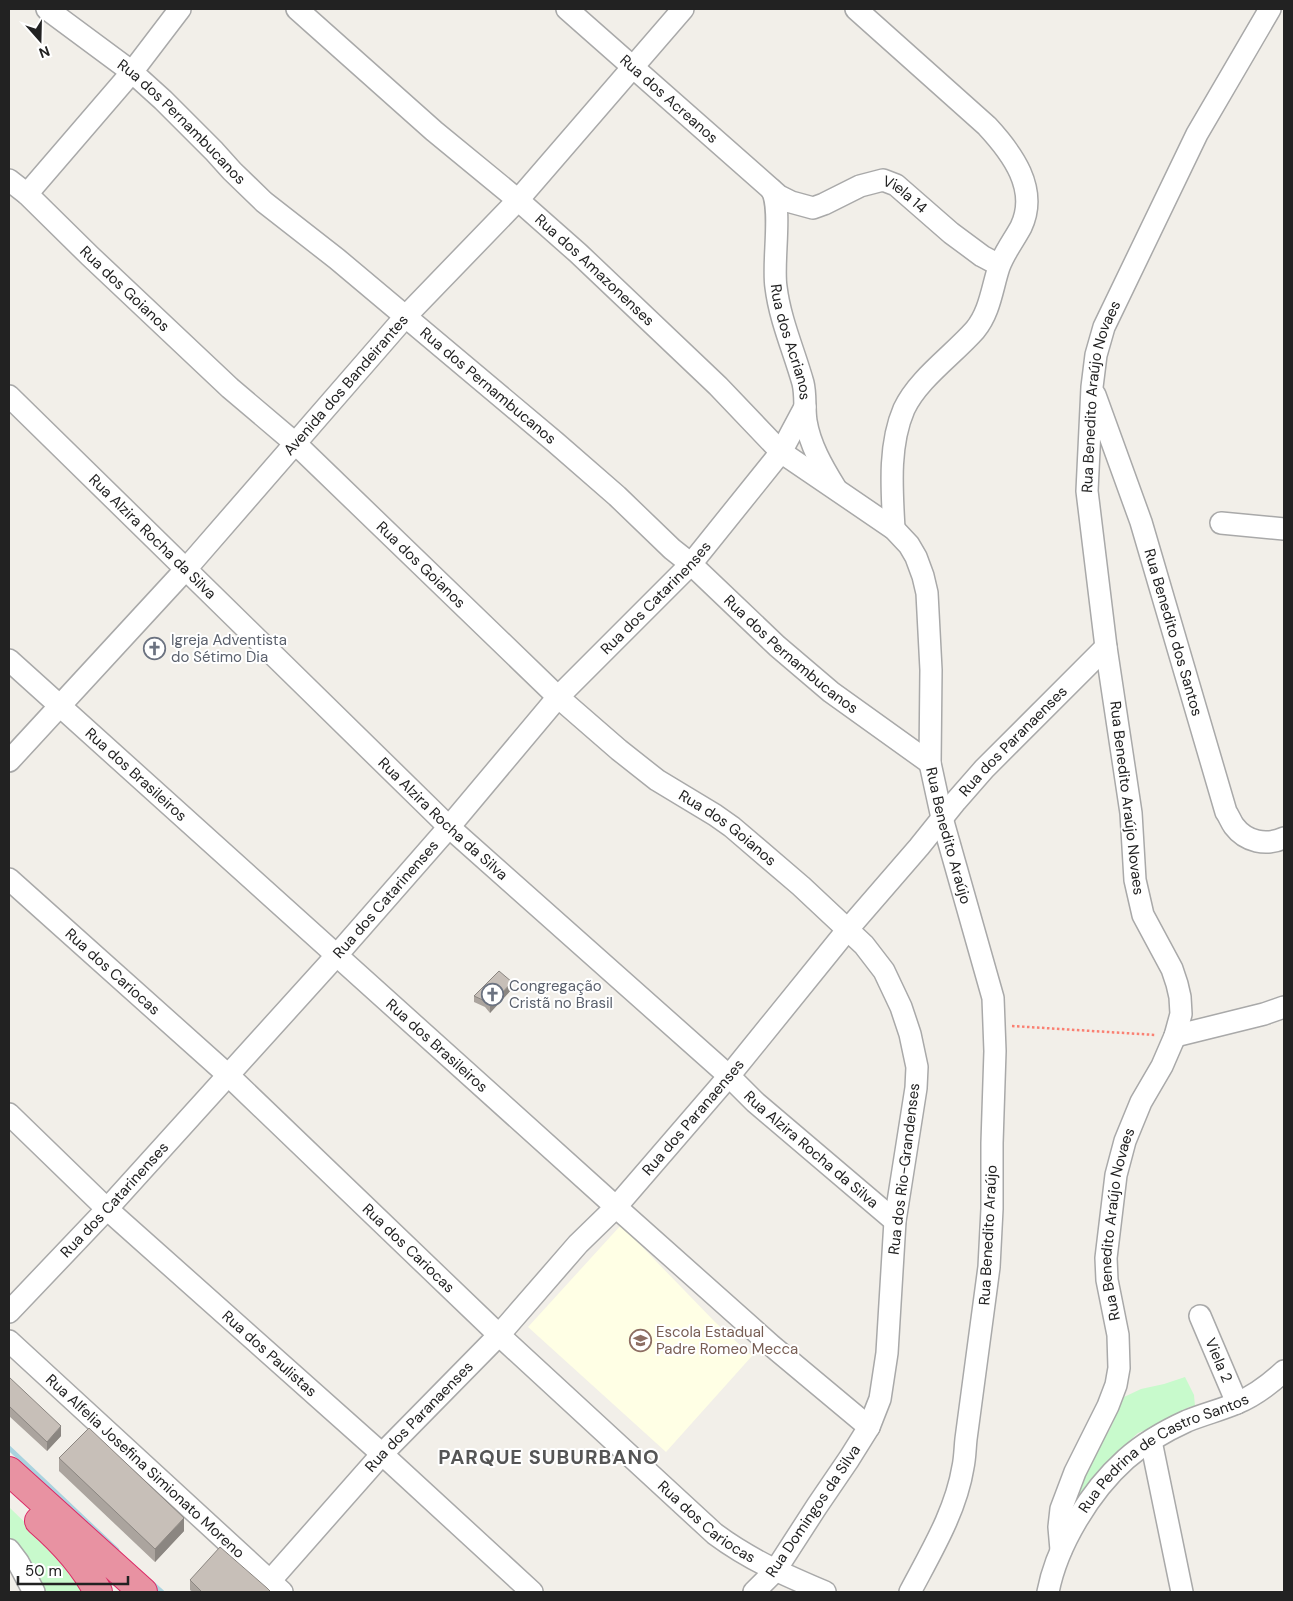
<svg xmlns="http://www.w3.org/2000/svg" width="1293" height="1601" viewBox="0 0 1293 1601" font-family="'DM Sans',sans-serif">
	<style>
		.education { fill: #ffffe5 }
		.park { fill: #c8facc }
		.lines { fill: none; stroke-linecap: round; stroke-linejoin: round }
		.stream { stroke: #aad3df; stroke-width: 4.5 }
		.minor-casing { stroke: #a9a9a9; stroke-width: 24 }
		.highway-casing { stroke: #dc2a67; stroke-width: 30 }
		.path { stroke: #fa8072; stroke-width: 2.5; stroke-dasharray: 2.5 2.5; stroke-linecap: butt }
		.minor { stroke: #fff; stroke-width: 21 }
		.highway { stroke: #e892a2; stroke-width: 28 }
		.wall { fill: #aba49e }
		.shaded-wall { fill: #8b8681 }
		.building { fill: #c7bfb8; stroke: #8b8681 }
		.labels { text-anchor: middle; stroke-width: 4; stroke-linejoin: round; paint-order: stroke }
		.street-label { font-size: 15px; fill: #222; stroke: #fff }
		.worship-label { font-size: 15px; fill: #5b616d; stroke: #fff; text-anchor: start }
		.education-label { font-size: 15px; fill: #785e54; stroke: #fff; text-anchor: start }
		.district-label { font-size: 20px; font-weight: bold; letter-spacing: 1px; fill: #555; stroke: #fff }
	</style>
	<rect width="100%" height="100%" fill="#f2efe9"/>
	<path class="education" d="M621,1225L716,1323L752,1356L666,1452L528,1327Z"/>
	<path class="park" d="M1185,1377L1194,1395L1195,1406L1189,1407L1151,1428L1138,1433L1113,1456L1109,1467L1071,1514L1070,1492L1110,1429L1124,1397L1141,1389L1164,1384Z
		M9,1507L44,1541L85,1592H43L26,1560L9,1540Z"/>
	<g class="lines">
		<path class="stream" d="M9,1448L117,1550
			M152,1583L162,1592"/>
		<defs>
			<g id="minor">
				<path id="s1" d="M47,9L132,72L163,100L214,151L232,171L264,202L337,259L555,442L617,496L672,549L691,564L777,646L831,692L930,763"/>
				<path id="s2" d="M297,9L434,131L518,200L578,253L718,386L781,452L894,529L909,545L916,557L923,576L927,593L931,670L930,763L942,818L993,998L995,1051L992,1143V1209L989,1267L966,1439C965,1448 965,1458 963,1467C956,1511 931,1552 910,1592"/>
				<path id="s3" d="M567,9L779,196L791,202L813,208L824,204L860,186L883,180L896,185L951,233L982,256L999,265"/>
				<path d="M856,9L987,126C1012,153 1039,189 1021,227C1014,240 1004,253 999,267C992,288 990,312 975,330C953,355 918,379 904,409C888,446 892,491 894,529"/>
				<path id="s4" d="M9,180L27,194L90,256L230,388L296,444L558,697L619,750L657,780L715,815L732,827L801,886L864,945L884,971L901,1007L910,1034L917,1067L916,1088L895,1221L887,1353L880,1399L869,1427L849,1459L817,1506L775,1571L754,1592"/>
				<path id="s5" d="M771,189C783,206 772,263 776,287C780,320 794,351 803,383C806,395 804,408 806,421C810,445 822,466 835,487"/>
				<path d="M27,194L132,72L180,9"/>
				<path id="s6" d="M1095,395L1141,522L1226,812C1229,816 1231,822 1234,826C1246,842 1266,846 1284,838"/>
				<path id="s7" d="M9,396L449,827L729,1076L755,1102L895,1221"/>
				<path d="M1221,523L1284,529"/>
				<path id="s8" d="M9,660L616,1207L772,1346L869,1427"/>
				<path id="s9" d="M9,761L186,569L405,317L518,200L683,9"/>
				<path id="s10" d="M9,879L228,1075L499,1335L715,1534C750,1560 785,1575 825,1592"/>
				<path d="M1175,1036L1264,1014L1284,1007"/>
				<path id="s11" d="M9,1114L107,1209L382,1454L532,1592"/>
				<path id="s12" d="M9,1312L107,1209L336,956L449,827L558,697L691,564L781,452L805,407"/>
				<path id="s13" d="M1200,1316L1237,1403"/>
				<path id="s14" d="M9,1341L282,1592"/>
				<path d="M1151,1441L1182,1592"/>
				<path d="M9,1550L18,1562L34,1592"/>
				<path id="s15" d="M1061,1550L1059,1527L1061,1509L1075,1472L1108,1406L1116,1385L1119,1368L1118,1335L1107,1280L1106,1258L1116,1175L1125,1141L1141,1102L1162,1066L1175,1036L1181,1014L1180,997L1177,984L1172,969L1143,915L1135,880L1131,813L1106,647L1087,491L1092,387L1096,355L1104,327L1197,134L1270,9"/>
				<path id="s16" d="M270,1581L382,1454L499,1335L578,1244L616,1207L729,1076L848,929L919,847L956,801L984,769L1106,647"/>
				<path id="s17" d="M1048,1592C1057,1545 1090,1491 1126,1459C1144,1443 1165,1431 1187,1421C1204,1414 1221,1410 1237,1403C1254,1396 1271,1383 1284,1371"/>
			</g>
			<path id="highway" d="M9,1471L143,1592
				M39,1521C62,1541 84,1565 98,1592"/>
		</defs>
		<use href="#minor" class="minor-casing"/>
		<use href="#highway" class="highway-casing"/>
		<path class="path" d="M1012,1026L1156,1035"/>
		<use href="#minor" class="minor"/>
		<use href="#highway" class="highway"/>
	</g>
	<path class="wall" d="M512,989L490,1013L485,1007L474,1002V996Z
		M9,1377L61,1436L47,1451L9,1416Z
		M59,1458L184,1531L155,1562L59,1471Z
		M190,1580L271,1592H193L190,1590Z"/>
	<path class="shaded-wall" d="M512,982V989L490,1013V1006Z
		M61,1426V1436L47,1451V1442Z
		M184,1518V1531L155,1562V1549Z"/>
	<path class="building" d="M499,971L512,982L490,1006L485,1001L474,996Z
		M9,1377L61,1426L47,1442L9,1406Z
		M89,1428L184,1518L155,1549L59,1458Z
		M220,1547L267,1588L271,1592H202L190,1580Z"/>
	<defs>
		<symbol id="church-ring" viewBox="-11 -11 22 22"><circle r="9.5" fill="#fff" stroke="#6b7280" stroke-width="1.5"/><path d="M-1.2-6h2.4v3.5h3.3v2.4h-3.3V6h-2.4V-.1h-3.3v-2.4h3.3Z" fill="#6b7280"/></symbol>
		<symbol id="school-ring" viewBox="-11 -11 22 22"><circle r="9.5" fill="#fff" stroke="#8d6e63" stroke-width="1.5"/><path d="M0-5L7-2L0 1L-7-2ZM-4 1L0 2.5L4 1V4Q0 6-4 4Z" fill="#8d6e63"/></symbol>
	</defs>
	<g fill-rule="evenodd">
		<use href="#church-ring" x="142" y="636" width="25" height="25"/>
		<use href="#church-ring" x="480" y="982" width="25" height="25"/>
		<use href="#school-ring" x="628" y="1328" width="25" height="25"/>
	</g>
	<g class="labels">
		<g class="street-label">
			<text dy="5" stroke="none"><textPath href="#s3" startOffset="136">Rua dos Acreanos</textPath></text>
			<text dy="5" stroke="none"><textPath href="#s1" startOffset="176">Rua dos Pernambucanos</textPath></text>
			<text dy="5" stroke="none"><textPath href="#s3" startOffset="421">Viela 14</textPath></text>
			<text dy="5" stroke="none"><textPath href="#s2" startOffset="396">Rua dos Amazonenses</textPath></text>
			<text dy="5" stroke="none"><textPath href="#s4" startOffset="159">Rua dos Goianos</textPath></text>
			<text dy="5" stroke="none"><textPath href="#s5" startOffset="156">Rua dos Acrianos</textPath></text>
			<text dy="5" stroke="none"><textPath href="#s9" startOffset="505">Avenida dos Bandeirantes</textPath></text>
			<text dy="5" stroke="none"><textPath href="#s1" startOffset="581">Rua dos Pernambucanos</textPath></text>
			<text dy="5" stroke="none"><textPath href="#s15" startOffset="1195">Rua Benedito Araújo Novaes</textPath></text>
			<text dy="5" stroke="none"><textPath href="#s7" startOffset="201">Rua Alzira Rocha da Silva</textPath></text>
			<text dy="5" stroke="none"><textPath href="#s4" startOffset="564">Rua dos Goianos</textPath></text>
			<text dy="5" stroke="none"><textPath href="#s12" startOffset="964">Rua dos Catarinenses</textPath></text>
			<text dy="5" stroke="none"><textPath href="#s6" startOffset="250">Rua Benedito dos Santos</textPath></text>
			<text dy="5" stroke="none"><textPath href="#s1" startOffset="986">Rua dos Pernambucanos</textPath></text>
			<text dy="5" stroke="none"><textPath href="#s16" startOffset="1122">Rua dos Paranaenses</textPath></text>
			<text dy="5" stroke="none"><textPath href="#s8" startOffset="171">Rua dos Brasileiros</textPath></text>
			<text transform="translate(1127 798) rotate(83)" y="5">Rua Benedito Araújo Novaes</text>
			<text dy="5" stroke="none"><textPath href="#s7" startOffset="606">Rua Alzira Rocha da Silva</textPath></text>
			<text dy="5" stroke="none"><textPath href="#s4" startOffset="969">Rua dos Goianos</textPath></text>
			<text dy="5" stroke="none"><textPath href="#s2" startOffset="1112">Rua Benedito Araújo</textPath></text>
			<text dy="5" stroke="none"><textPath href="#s12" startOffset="559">Rua dos Catarinenses</textPath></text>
			<text dy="5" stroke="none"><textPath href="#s10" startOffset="139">Rua dos Cariocas</textPath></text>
			<text dy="5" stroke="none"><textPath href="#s8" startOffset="576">Rua dos Brasileiros</textPath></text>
			<text dy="5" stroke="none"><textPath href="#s16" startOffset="628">Rua dos Paranaenses</textPath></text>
			<text dy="5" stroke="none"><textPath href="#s7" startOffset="1101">Rua Alzira Rocha da Silva</textPath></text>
			<text transform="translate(904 1169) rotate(-83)" y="5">Rua dos Rio-Grandenses</text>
			<text dy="5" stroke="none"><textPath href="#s12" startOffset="154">Rua dos Catarinenses</textPath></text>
			<text dy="5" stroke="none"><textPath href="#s15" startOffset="340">Rua Benedito Araújo Novaes</textPath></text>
			<text transform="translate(988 1235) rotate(-87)" y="5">Rua Benedito Araújo</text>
			<text dy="5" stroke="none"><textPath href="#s10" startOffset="544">Rua dos Cariocas</textPath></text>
			<text dy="5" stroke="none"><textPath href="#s11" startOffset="354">Rua dos Paulistas</textPath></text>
			<text dy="5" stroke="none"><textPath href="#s13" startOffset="48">Viela 2</textPath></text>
			<text dy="5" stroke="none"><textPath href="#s16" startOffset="222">Rua dos Paranaenses</textPath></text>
			<text dy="5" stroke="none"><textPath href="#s17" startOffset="191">Rua Pedrina de Castro Santos</textPath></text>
			<text dy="5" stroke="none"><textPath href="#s14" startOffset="185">Rua Alfelia Josefina Simionato Moreno</textPath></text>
			<text transform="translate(813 1511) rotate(-56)" y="5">Rua Domingos da Silva</text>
			<text dy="5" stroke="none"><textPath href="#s10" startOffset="949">Rua dos Cariocas</textPath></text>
		</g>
		<g class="worship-label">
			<text x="171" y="645">Igreja Adventista<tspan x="171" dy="17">do Sétimo Dia</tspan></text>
			<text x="509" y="991">Congregação<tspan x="509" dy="17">Cristã no Brasil</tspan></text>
		</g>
		<g class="education-label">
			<text x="656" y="1337">Escola Estadual<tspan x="656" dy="17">Padre Romeo Mecca</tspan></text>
		</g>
		<g class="district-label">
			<text x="549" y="1464">PARQUE SUBURBANO</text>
		</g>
	</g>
	<rect width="1293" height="1601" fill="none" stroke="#222222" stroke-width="20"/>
	<g transform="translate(40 40) rotate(160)" stroke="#ffffff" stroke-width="4" paint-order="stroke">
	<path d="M0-4L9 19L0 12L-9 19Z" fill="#222222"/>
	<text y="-8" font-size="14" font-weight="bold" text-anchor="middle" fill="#222222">N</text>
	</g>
	<path d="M18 1576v8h110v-8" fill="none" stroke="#222222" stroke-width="2.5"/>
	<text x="25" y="1576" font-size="15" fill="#222222" stroke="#ffffff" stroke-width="4" paint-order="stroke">50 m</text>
</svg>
